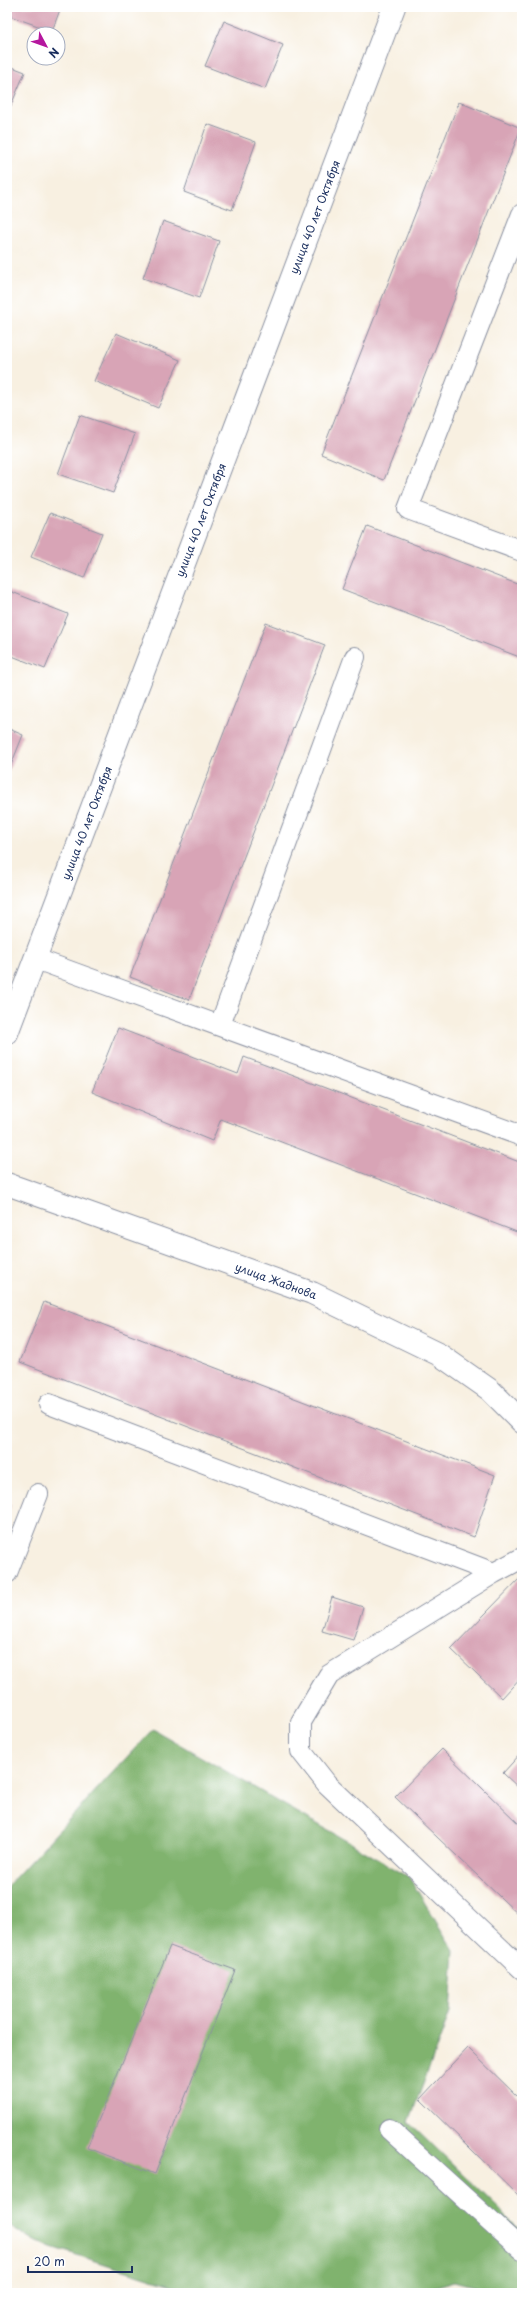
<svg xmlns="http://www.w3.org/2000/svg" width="529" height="2300" viewBox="0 0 529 2300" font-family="'Playpen Sans',sans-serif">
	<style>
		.forest { fill: #80b36e; stroke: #4e7166 }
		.building { fill: #d8a4b6 }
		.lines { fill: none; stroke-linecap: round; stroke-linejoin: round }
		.lane-casing { stroke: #8a90a0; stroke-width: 22 }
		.street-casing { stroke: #8a90a0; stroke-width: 24 }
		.lane { stroke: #fff; stroke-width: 20 }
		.street { stroke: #fff; stroke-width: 22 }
		.labels { text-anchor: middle; stroke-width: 3.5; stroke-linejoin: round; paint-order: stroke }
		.street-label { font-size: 11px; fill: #1b2f5e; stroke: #fff }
	</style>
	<rect width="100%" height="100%" fill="#fff"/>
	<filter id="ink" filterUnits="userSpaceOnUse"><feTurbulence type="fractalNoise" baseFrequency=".025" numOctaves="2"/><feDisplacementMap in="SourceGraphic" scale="8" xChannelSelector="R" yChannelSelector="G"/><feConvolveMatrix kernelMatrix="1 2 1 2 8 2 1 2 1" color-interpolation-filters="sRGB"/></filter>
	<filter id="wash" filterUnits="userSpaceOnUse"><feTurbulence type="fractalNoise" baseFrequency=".012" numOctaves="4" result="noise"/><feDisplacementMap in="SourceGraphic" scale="16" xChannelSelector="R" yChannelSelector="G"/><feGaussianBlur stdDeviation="0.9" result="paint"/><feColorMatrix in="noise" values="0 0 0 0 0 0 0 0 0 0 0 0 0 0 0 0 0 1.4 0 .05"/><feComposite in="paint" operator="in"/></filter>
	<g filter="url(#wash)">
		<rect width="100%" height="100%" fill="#f8f0e1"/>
		<path class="forest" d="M153,1729L409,1877L454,1951L450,2012L409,2122L522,2231V2293H500L455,2281L413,2293H196L36,2242L7,2224V1888L9,1884Z"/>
		<g id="blocks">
			<path class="building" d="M7,7H61L52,31L7,15Z
				M224,21L283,45L265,89L205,66Z
				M7,65L25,72L7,115Z
				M459,102L521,128L384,480L321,454Z
				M207,124L256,142L232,210L184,192Z
				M163,221L219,241L199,298L143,278Z
				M116,333L180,360L158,408L94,381Z
				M80,415L135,434L113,493L58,474Z
				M50,513L102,533L84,578L31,557Z
				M367,526L522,586V658L342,589Z
				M7,590L68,614L45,669L7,654Z
				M266,623L325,645L189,1000L130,977Z
				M7,728L23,735L7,775Z
				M118,1028L238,1074L244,1057L522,1163V1234L221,1119L212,1141L92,1092Z
				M44,1302L495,1475L474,1537L20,1362Z
				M7,1504L11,1505L7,1515Z
				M522,1576V1676L502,1698L451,1649Z
				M332,1597L363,1607L353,1640L322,1631Z
				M442,1749L522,1827V1918L395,1797Z
				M522,1752V1791L503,1773Z
				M170,1946L235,1970L155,2174L87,2148Z
				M468,2048L522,2101V2199L420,2099Z"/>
		</g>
	</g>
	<g filter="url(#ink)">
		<use href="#blocks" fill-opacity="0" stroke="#8a90a0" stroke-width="1"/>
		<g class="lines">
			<defs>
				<path id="lane" d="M522,214L408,509L522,551
					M36,959L522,1136
					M220,1025L355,657
					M49,1404L494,1573L522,1558
					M7,1573L38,1494
					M494,1573L329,1675L301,1722V1751L327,1784L522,1969
					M389,2129L522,2250"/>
				<path id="street" d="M7,1033L394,7
					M7,1184L312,1293L440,1355L490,1390L522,1422"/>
			</defs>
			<use href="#lane" class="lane-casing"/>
			<use href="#street" class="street-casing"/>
			<use href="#lane" class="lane"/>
			<use href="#street" class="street"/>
		</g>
	</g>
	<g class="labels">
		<g class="street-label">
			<text transform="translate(315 217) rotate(-69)" y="4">улица 40 лет Октября</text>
			<text transform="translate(201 520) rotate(-69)" y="4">улица 40 лет Октября</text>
			<text transform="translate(87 823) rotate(-69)" y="4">улица 40 лет Октября</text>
			<text transform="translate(276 1281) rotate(20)" y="4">улица Жаднова</text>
		</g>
	</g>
	<rect width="529" height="2300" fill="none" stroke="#fff" stroke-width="24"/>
	<g transform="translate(46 46) rotate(131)"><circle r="19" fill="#ffffff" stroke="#a4acbf"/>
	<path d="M0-3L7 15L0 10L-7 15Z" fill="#b5179e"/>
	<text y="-6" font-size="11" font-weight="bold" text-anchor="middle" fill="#1b2f5e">N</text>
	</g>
	<path d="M28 2266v6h104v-6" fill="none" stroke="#1b2f5e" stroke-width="2"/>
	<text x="34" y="2266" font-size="12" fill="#1b2f5e" stroke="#ffffff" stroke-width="3" paint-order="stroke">20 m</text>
</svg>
